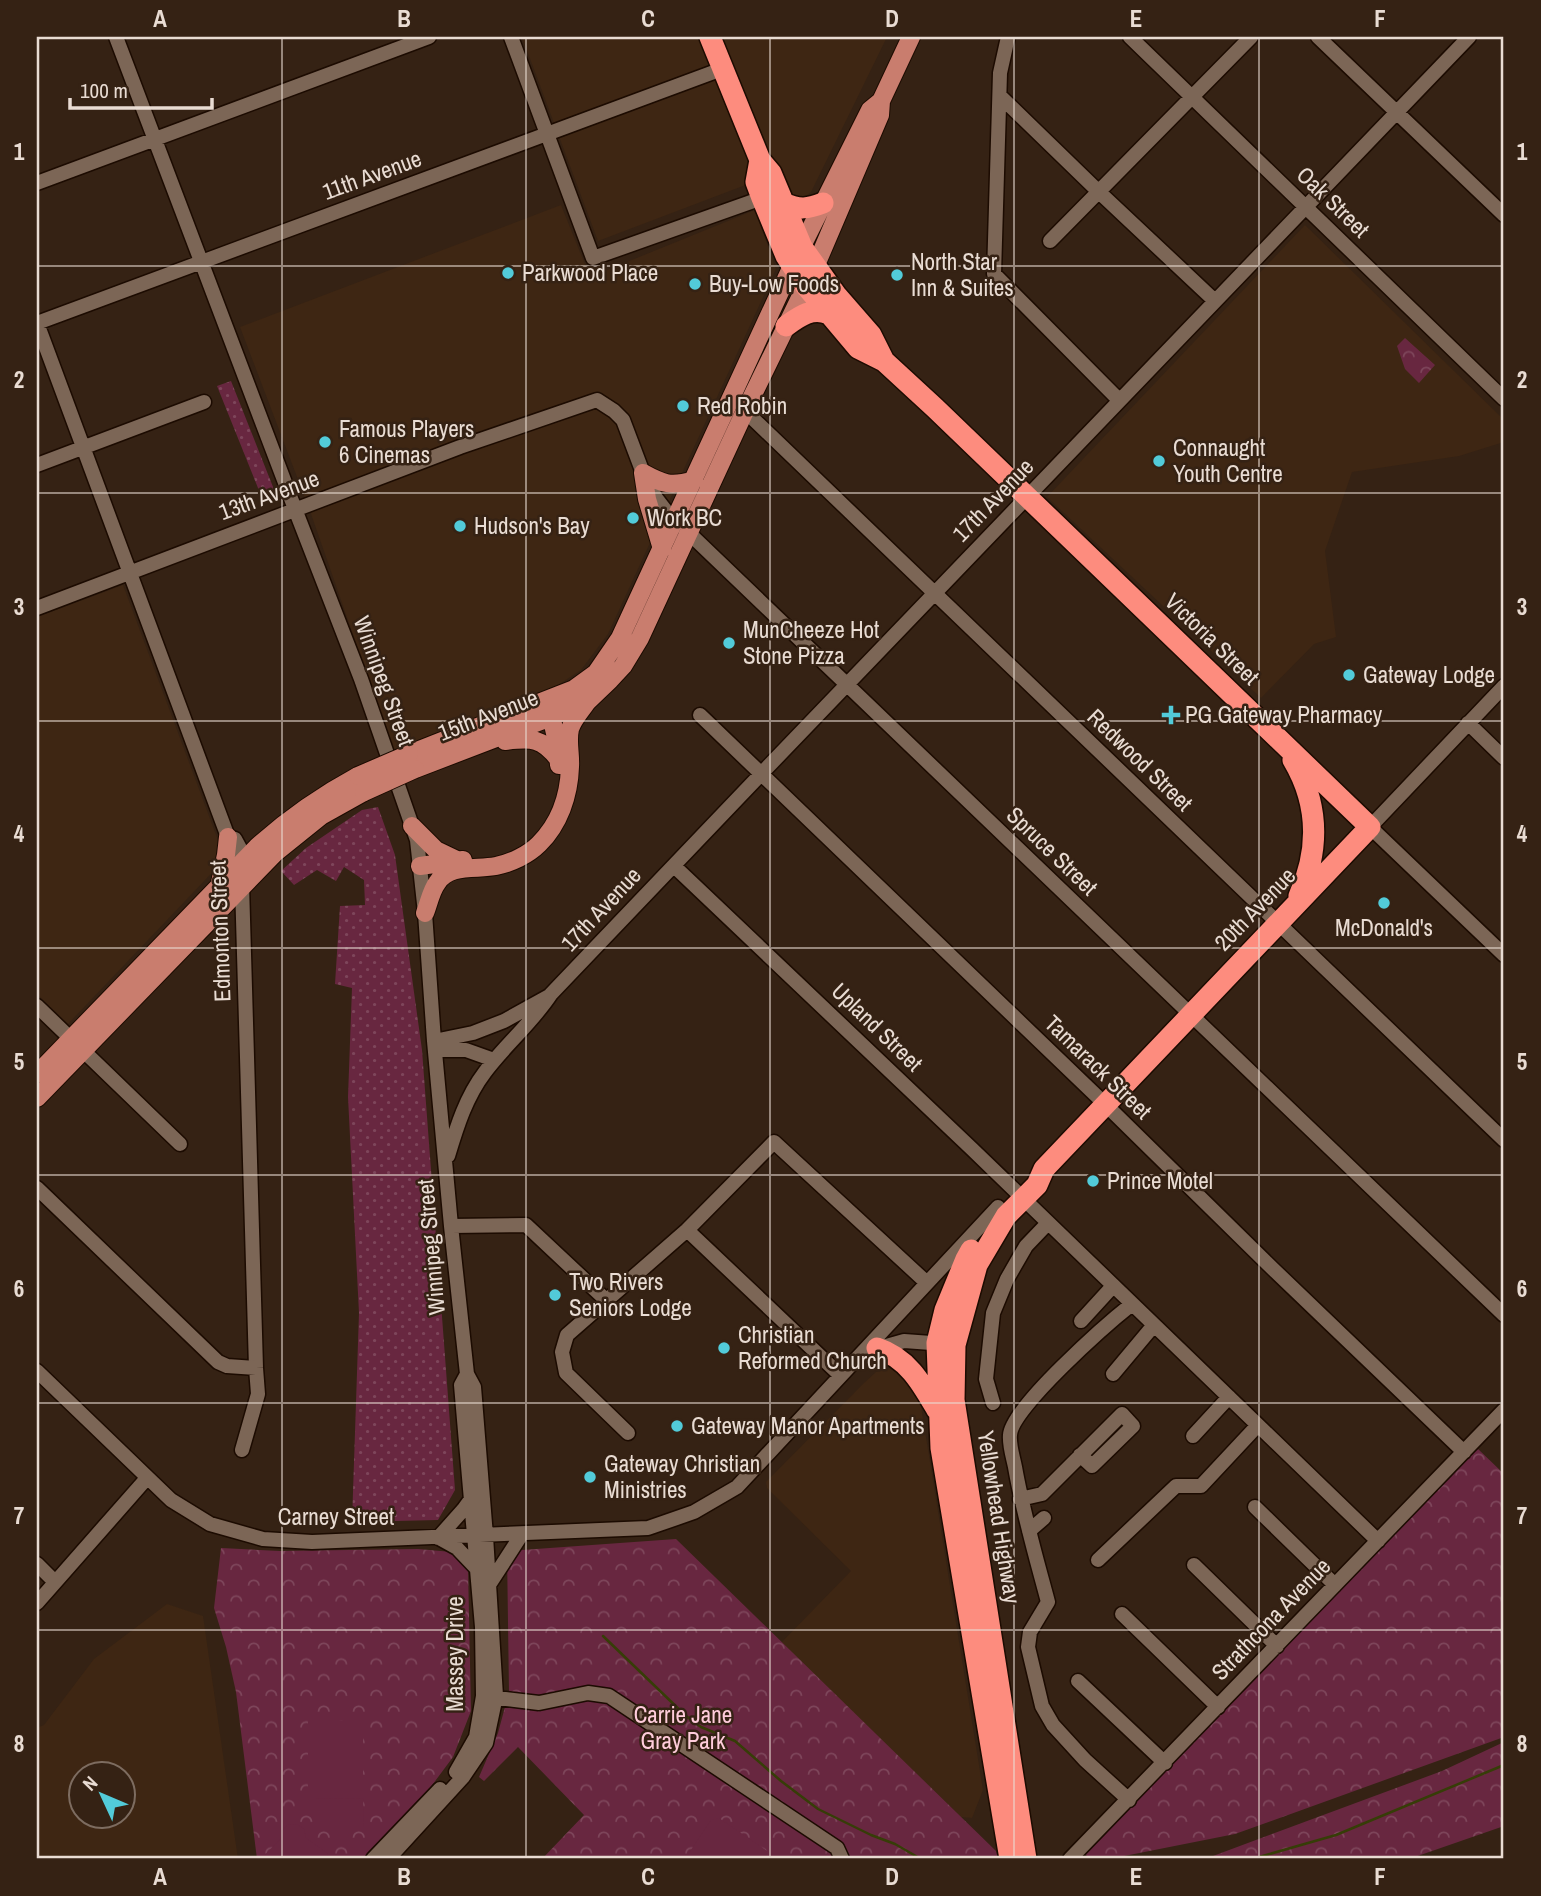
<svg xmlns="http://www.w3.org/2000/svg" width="1541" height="1896" viewBox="0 0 1541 1896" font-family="'Archivo Narrow',sans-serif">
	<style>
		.built { fill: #3e2613; fill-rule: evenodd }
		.grass { fill: url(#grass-dots) }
		.forest { fill: url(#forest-crowns) }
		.pitch { fill: #682740 }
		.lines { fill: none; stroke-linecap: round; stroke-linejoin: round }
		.stream { stroke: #363d07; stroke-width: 2.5 }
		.minor-casing { stroke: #1c0b01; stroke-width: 17 }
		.major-casing { stroke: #1c0b01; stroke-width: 20 }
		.highway-casing { stroke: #1c0b01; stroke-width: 24 }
		.minor { stroke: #7c6656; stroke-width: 14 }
		.major { stroke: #c97d6e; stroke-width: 18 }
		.highway { stroke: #fd8c7e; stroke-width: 21 }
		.major-bridge-casing { stroke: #1c0b01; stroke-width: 20; stroke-linecap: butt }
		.major-bridge { stroke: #c97d6e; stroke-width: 18 }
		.grid { fill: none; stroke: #e9dcd3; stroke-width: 2; stroke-opacity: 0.55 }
		.poi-dot { fill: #52cbd9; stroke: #352214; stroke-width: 2.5 }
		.labels { text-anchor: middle; stroke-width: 5; stroke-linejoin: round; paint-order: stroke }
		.street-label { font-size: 23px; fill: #e9dcd3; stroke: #352214 }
		.poi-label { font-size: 23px; fill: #e9dcd3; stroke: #352214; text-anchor: start }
		.park-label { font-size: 23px; fill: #ffccdb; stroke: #352214 }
		.neatline { fill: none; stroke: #e9dcd3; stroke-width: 2.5 }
		.grid-label { font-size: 23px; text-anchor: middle; font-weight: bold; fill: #e9dcd3 }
	</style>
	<defs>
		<pattern id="grass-dots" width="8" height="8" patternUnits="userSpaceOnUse" patternTransform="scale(1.75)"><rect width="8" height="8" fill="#682740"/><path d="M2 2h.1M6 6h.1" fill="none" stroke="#7e465b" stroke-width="1.8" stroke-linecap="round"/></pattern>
		<pattern id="forest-crowns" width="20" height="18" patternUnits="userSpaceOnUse" patternTransform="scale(1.75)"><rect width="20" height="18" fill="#682740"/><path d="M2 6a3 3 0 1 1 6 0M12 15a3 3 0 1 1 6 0" fill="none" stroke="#7e465b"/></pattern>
	</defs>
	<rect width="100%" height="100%" fill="#352214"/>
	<path class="built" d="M522,37H887L811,192L802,199L790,194L780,172L598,241Z
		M561,205L590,277L755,210L776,269L608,634L581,670L544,694L394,752L310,511L240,327Z
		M1305,225L1504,420V442L1459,456L1352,472L1325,551L1336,637L1314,644L1261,698L1047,497Z
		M123,585L225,859L68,1024L37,994V617Z
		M890,1369L901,1372L919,1394L983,1790L972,1818L961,1817L781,1643L851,1571L767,1488L766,1482L863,1384L876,1372Z
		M167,1604L203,1616L238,1859H40L37,1852V1728L44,1725L94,1659ZM80,1773H122V1815H80Z"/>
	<path class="grass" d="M231,381L277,497L264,503L217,386Z
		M378,807L395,855L422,1050L455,1490L438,1520L352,1522L359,1313L348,1097L352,988L335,984L340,906L365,905L364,880L344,867L336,881L317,870L294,885L281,871L306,848L362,810Z"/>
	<path class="forest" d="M1405,338L1435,365L1419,383L1405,369L1397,346Z
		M1478,1449L1504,1474V1737L1235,1834L1109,1859H1090L1082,1851L1380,1535Z
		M676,1539L996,1851L998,1859H542L584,1815L518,1747L484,1781L479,1777L498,1733L509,1692L507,1551Z
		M221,1548L280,1551L418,1549L452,1552L468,1568L471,1711L453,1757L427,1792L363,1859H257L236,1692L226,1647L214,1608Z
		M1504,1742V1826L1409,1859H1205L1442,1771Z"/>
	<path class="pitch" d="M308,1721H363V1792H308Z
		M363,1798L364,1827H315V1799Z
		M719,1818L779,1859H685L711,1820Z
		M297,1824L304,1829L306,1838L327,1853L328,1859H263L264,1856L281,1838L282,1831L287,1825Z"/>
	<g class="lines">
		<path class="stream" d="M603,1636L686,1716L701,1727L735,1741L781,1781L818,1809L871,1835L895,1844L921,1859
			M1252,1859L1336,1835L1504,1765"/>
		<defs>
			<path id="minor" d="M116,37L295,509L361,679L417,840L425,913L434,1041L451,1226L467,1374L474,1387L486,1536L496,1696L486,1743L463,1777L388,1859
				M511,37L593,258L762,198
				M1008,37L1000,73L994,274L1119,400
				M1130,37L1504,399
				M1318,37L1504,215
				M1000,96L1099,192L1215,301
				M37,183L429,37
				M1050,241L1251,37
				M37,323L228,837L235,839L241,850L256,1368L258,1394L242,1450
				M37,323L722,69
				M745,411L1504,1140
				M37,465L204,402
				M37,608L460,447L597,400L614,411L623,420L643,473L656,498L666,511L1504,1315
				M1504,686L1370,827L1504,955
				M700,715L1106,1105L1273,1269L1464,1452
				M1468,723L1504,758
				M674,866L972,1149L1378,1541
				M37,1006L180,1144
				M434,1041L473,1033L504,1021L549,996
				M435,1050H466L494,1060
				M448,1156C457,1126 466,1097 485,1072C505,1045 532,1023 551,994L761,774L1469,37
				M37,1188L218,1362L227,1366L256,1368
				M451,1226L526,1225L606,1300
				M687,1230L840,1375
				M1081,1321L1113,1286
				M876,1349L904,1341L945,1344
				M37,1371L171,1500L210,1524L263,1539L312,1542L648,1528L694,1512L737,1487L998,1207
				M1113,1374L1154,1325
				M993,1403L986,1379L993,1313L1007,1279L1026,1246L1048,1223
				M628,1433L566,1373L562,1352L567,1335L687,1230L774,1142L926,1282
				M1193,1436L1229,1397
				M1020,1499L1042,1494L1122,1414L1133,1426L1092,1466L1080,1455
				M1255,1507L1335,1585
				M1029,1531L1044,1518
				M438,1538L463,1510L471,1499
				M439,1538L457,1548L477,1569
				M1098,1560L1176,1486H1201L1258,1425
				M37,1564L55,1582
				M1194,1565L1277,1646
				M489,1585L522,1534
				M37,1603L147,1478
				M1122,1614L1218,1707
				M1078,1681L1165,1763
				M489,1697L539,1703L588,1693L609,1696L837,1848L842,1859
				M456,1772L476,1737L483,1696L482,1627L461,1385L467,1374
				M1129,1800L1085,1760L1053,1725L1042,1706L1028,1647L1030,1632L1048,1602C1036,1557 1023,1513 1015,1467C1013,1457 1009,1445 1010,1435C1011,1408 1108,1323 1132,1304
				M373,1859L440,1789
				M1070,1859L1504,1410"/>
			<path id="major" d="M643,473L647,499L662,549
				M643,473C663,484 671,487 694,480
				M549,707L557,742L559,765
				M505,741C531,738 542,737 559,760
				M409,754L574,689L596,673L620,638L792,266L870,110L881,101
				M415,769L551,717L587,702L610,680L623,666L640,638L745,411L816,265L880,115L881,101L911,37
				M412,826L436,850L459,861
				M420,866L463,860
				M220,883L226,855L228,837
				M425,913C429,903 431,891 437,883C449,863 477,870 496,866C511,863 528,855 539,844C559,824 569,796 570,767C571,754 567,742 570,729C573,719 581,711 587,702
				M37,1074L257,847C288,819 321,796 358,776
				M37,1098L275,853L321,816L364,792"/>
			<path id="highway" d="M710,37L760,160L771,173L802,247L837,296L871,335L884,361
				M760,160L756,182L762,198L786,256L805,285L858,348L884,361L935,408L1370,827L1044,1169L1037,1185L1006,1216L977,1265L955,1345L954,1400L1026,1859
				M784,203C799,210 808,209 823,203
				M786,326C800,316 812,307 829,314
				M1293,760C1319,804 1320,849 1299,896
				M971,1250L966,1259L945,1310L937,1343L941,1448L1010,1859
				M877,1348C908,1358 922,1384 937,1410"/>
		</defs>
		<use href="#minor" class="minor-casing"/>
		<use href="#major" class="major-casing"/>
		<use href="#highway" class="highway-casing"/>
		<use href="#minor" class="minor"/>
		<use href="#major" class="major"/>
		<use href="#highway" class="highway"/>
		<defs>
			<path id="major-bridge" d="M358,776L409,754
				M364,792L415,769"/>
		</defs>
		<use href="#major-bridge" class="major-bridge-casing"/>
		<use href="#major-bridge" class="major-bridge"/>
	</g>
	<path class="grid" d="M282,37V1859M526,37V1859M770,37V1859M1014,37V1859M1259,37V1859M37,266H1504M37,493H1504M37,721H1504M37,948H1504M37,1175H1504M37,1403H1504M37,1630H1504"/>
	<g class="poi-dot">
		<circle cx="508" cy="273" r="7"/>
		<circle cx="897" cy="275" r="7"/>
		<circle cx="695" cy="284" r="7"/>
		<circle cx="683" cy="406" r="7"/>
		<circle cx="325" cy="442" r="7"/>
		<circle cx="1159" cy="461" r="7"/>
		<circle cx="633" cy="518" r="7"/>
		<circle cx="460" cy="526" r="7"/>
		<circle cx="729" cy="643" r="7"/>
		<circle cx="1349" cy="675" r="7"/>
		<path d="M1167.5 704.5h7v7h7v7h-7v7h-7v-7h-7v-7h7z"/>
		<circle cx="1384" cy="903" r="7"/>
		<circle cx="1093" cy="1181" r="7"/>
		<circle cx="555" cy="1295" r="7"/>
		<circle cx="724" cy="1348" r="7"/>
		<circle cx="677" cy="1426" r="7"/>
		<circle cx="590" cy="1477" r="7"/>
	</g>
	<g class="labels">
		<g class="street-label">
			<text transform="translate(372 175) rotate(-20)" y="8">11th Avenue</text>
			<text transform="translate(1333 202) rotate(44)" y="8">Oak Street</text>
			<text transform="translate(269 495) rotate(-20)" y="8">13th Avenue</text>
			<text transform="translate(993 500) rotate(-46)" y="8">17th Avenue</text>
			<text transform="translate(1212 639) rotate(44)" y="8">Victoria Street</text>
			<text transform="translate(384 681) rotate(70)" y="8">Winnipeg Street</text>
			<text transform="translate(488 715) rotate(-21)" y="8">15th Avenue</text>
			<text transform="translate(1140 760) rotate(44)" y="8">Redwood Street</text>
			<text transform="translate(1052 851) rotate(44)" y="8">Spruce Street</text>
			<text transform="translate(601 909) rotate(-47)" y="8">17th Avenue</text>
			<text transform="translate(1255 909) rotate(-46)" y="8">20th Avenue</text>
			<text transform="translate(220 931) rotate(-92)" y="8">Edmonton Street</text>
			<text transform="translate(877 1027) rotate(44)" y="8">Upland Street</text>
			<text transform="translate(1098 1067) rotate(44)" y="8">Tamarack Street</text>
			<text transform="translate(431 1247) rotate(-95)" y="8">Winnipeg Street</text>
			<text x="336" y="1525">Carney Street</text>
			<text transform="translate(999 1517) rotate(81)" y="8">Yellowhead Highway</text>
			<text transform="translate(1271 1619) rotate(-46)" y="8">Strathcona Avenue</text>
			<text transform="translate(455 1654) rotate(-90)" y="8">Massey Drive</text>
		</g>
		<g class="poi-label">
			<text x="911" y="270">North Star<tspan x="911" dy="26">Inn &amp; Suites</tspan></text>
			<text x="522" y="281">Parkwood Place</text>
			<text x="709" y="292">Buy-Low Foods</text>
			<text x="697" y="414">Red Robin</text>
			<text x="339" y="437">Famous Players<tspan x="339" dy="26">6 Cinemas</tspan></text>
			<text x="1173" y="456">Connaught<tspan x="1173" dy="26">Youth Centre</tspan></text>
			<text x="647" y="526">Work BC</text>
			<text x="474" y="534">Hudson's Bay</text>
			<text x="743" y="638">MunCheeze Hot<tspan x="743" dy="26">Stone Pizza</tspan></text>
			<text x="1363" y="683">Gateway Lodge</text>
			<text x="1185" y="723">PG Gateway Pharmacy</text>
			<text x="1384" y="936" text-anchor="middle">McDonald's</text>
			<text x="1107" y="1189">Prince Motel</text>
			<text x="569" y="1290">Two Rivers<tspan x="569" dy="26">Seniors Lodge</tspan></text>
			<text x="738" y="1343">Christian<tspan x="738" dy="26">Reformed Church</tspan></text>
			<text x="691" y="1434">Gateway Manor Apartments</text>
			<text x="604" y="1472">Gateway Christian<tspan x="604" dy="26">Ministries</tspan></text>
		</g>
		<g class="park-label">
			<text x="683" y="1723">Carrie Jane<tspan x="683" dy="26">Gray Park</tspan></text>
		</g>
	</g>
	<rect width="1541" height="1896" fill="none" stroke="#352214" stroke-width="77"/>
	<g transform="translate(102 1795) rotate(314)"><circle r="33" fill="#352214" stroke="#7d6c60" stroke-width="2"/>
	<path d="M0-5L12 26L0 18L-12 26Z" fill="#52cbd9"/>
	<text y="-10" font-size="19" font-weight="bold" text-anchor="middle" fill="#e9dcd3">N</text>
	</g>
	<path d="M70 98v10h142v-10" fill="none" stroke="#e9dcd3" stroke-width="3.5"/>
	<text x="80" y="98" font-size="21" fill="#e9dcd3" stroke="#352214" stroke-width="5" paint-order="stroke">100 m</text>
	<rect x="38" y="38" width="1464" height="1819" class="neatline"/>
	<g class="grid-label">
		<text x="160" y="27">A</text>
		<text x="404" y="27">B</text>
		<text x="648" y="27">C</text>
		<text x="892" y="27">D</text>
		<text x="1136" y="27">E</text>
		<text x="1380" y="27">F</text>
		<text x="19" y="160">1</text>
		<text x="1522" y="160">1</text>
		<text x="19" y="388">2</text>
		<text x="1522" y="388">2</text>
		<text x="19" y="615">3</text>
		<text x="1522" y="615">3</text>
		<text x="19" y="842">4</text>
		<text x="1522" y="842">4</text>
		<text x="19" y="1070">5</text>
		<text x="1522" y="1070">5</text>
		<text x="19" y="1297">6</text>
		<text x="1522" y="1297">6</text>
		<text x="19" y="1524">7</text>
		<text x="1522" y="1524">7</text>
		<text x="19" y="1752">8</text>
		<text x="1522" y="1752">8</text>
		<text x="160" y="1885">A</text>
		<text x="404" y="1885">B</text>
		<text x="648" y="1885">C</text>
		<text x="892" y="1885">D</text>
		<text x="1136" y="1885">E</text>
		<text x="1380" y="1885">F</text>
	</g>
</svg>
